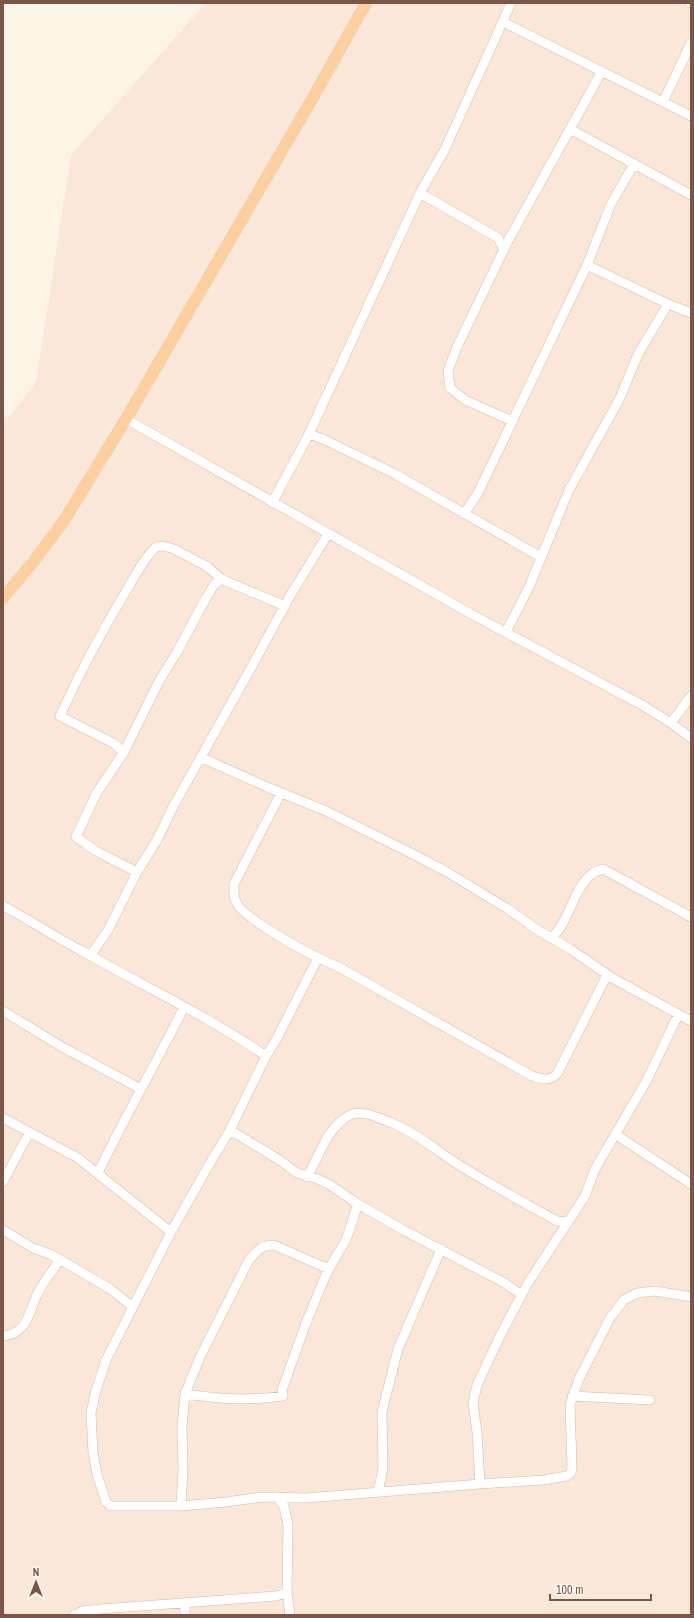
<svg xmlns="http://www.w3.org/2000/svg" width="694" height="1618" viewBox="0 0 694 1618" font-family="'Archivo Narrow',sans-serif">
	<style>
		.residential { fill: #f9e7d7 }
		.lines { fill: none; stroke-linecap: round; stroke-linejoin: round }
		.minor-casing { stroke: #d4bbae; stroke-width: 10 }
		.major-casing { stroke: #dacfcc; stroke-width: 12 }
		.minor { stroke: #fff; stroke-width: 9 }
		.major { stroke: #ffd09d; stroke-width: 11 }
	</style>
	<rect width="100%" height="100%" fill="#fef3e7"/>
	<path class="residential" d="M206,3H691V1615H3V425L36,382L71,155Z"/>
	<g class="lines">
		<defs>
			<path id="minor" d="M690,3H691
				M503,22L663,102
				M691,43L663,102L691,116
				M570,129L691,195
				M420,193L498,238L504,250
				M587,265L668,304
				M126,419L473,615L642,705L671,723L691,738
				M512,421L465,400L450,388L448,371L457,347L508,241L602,71
				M309,434L323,439L395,474L541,557
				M272,503L309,434L420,193L445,149L511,3
				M464,514L478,493L587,265L611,204L634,164
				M506,632L529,587L569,490L620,398L638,354L668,304L691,313
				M671,723L691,696
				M124,752L113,743L60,716C80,672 103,629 128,588C136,574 144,558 156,547L163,546L174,549L208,567L221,579L285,606
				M200,757L267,787L326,811L413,854L447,872L508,909L536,929L570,949L614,979L691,1021
				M281,793L234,884C234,890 233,896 236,902C244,920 316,958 337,966L532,1076C542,1079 548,1082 557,1074L607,975
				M137,872L96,851L76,837L96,794L124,752L158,683L177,652L206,598L214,585L221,579
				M3,906C30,920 55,937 82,951C143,986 208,1016 266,1056
				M552,938C556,933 560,928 563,923C573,905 580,874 603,869L691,917
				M90,956L108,930L137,872L157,840L174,805L252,666L290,596L328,534
				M318,958L277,1038L266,1056L230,1130L210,1163L171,1232L106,1360L95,1394L91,1413L93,1453L97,1474L106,1502L111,1506H181L226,1502L262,1497L306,1498L480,1484L543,1480L567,1476L571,1473L572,1466L570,1405L579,1379L610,1318L624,1300L637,1293L655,1291L691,1297
				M3,1011L64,1048L141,1089
				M3,1118L78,1158L171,1232
				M230,1130L278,1159L297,1173L318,1179L330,1185L358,1204L405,1231L503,1282L522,1295
				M615,1134L691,1184
				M98,1173C125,1117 156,1063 184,1007
				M307,1177C320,1155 326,1128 350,1115C362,1109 382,1119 394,1124C416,1133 436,1150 456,1163C489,1184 523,1202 557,1221L568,1222
				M3,1182L29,1133
				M3,1230L33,1248L50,1254L109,1288L133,1307
				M3,1336C29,1334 29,1309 39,1291C45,1280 53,1270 60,1259
				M185,1394C220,1399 248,1401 283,1396L282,1390L306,1323L327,1272L346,1240L358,1204
				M572,1396L650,1400
				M480,1484L477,1432L473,1404L477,1385L501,1334L528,1283L585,1196L595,1169L647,1080L678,1015
				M378,1492L383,1469L382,1412L398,1349L441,1249
				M181,1506L183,1470L182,1426L185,1394L200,1357L249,1260C257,1251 261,1245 274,1245L329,1269
				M287,1593L290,1615
				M185,1603V1615
				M74,1615L83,1611L101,1609L276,1596L287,1593L288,1525L284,1506L277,1497"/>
			<path id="major" d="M3,598L34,561L63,522L126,419L315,94L366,3"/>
		</defs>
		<use href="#minor" class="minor-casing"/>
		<use href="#major" class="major-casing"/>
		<use href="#minor" class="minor"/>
		<use href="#major" class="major"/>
	</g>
	<rect width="694" height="1618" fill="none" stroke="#7b5548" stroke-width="8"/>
	<g transform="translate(36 1582)" stroke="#fff7ef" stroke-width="3" paint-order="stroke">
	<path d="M0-3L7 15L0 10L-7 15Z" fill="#7b5548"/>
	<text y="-6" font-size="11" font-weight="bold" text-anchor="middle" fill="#7b5548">N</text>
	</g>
	<path d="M550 1594v6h101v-6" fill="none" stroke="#7b5548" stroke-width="2"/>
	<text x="556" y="1594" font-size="12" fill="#7b5548" stroke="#fff7ef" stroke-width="3" paint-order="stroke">100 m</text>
</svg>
